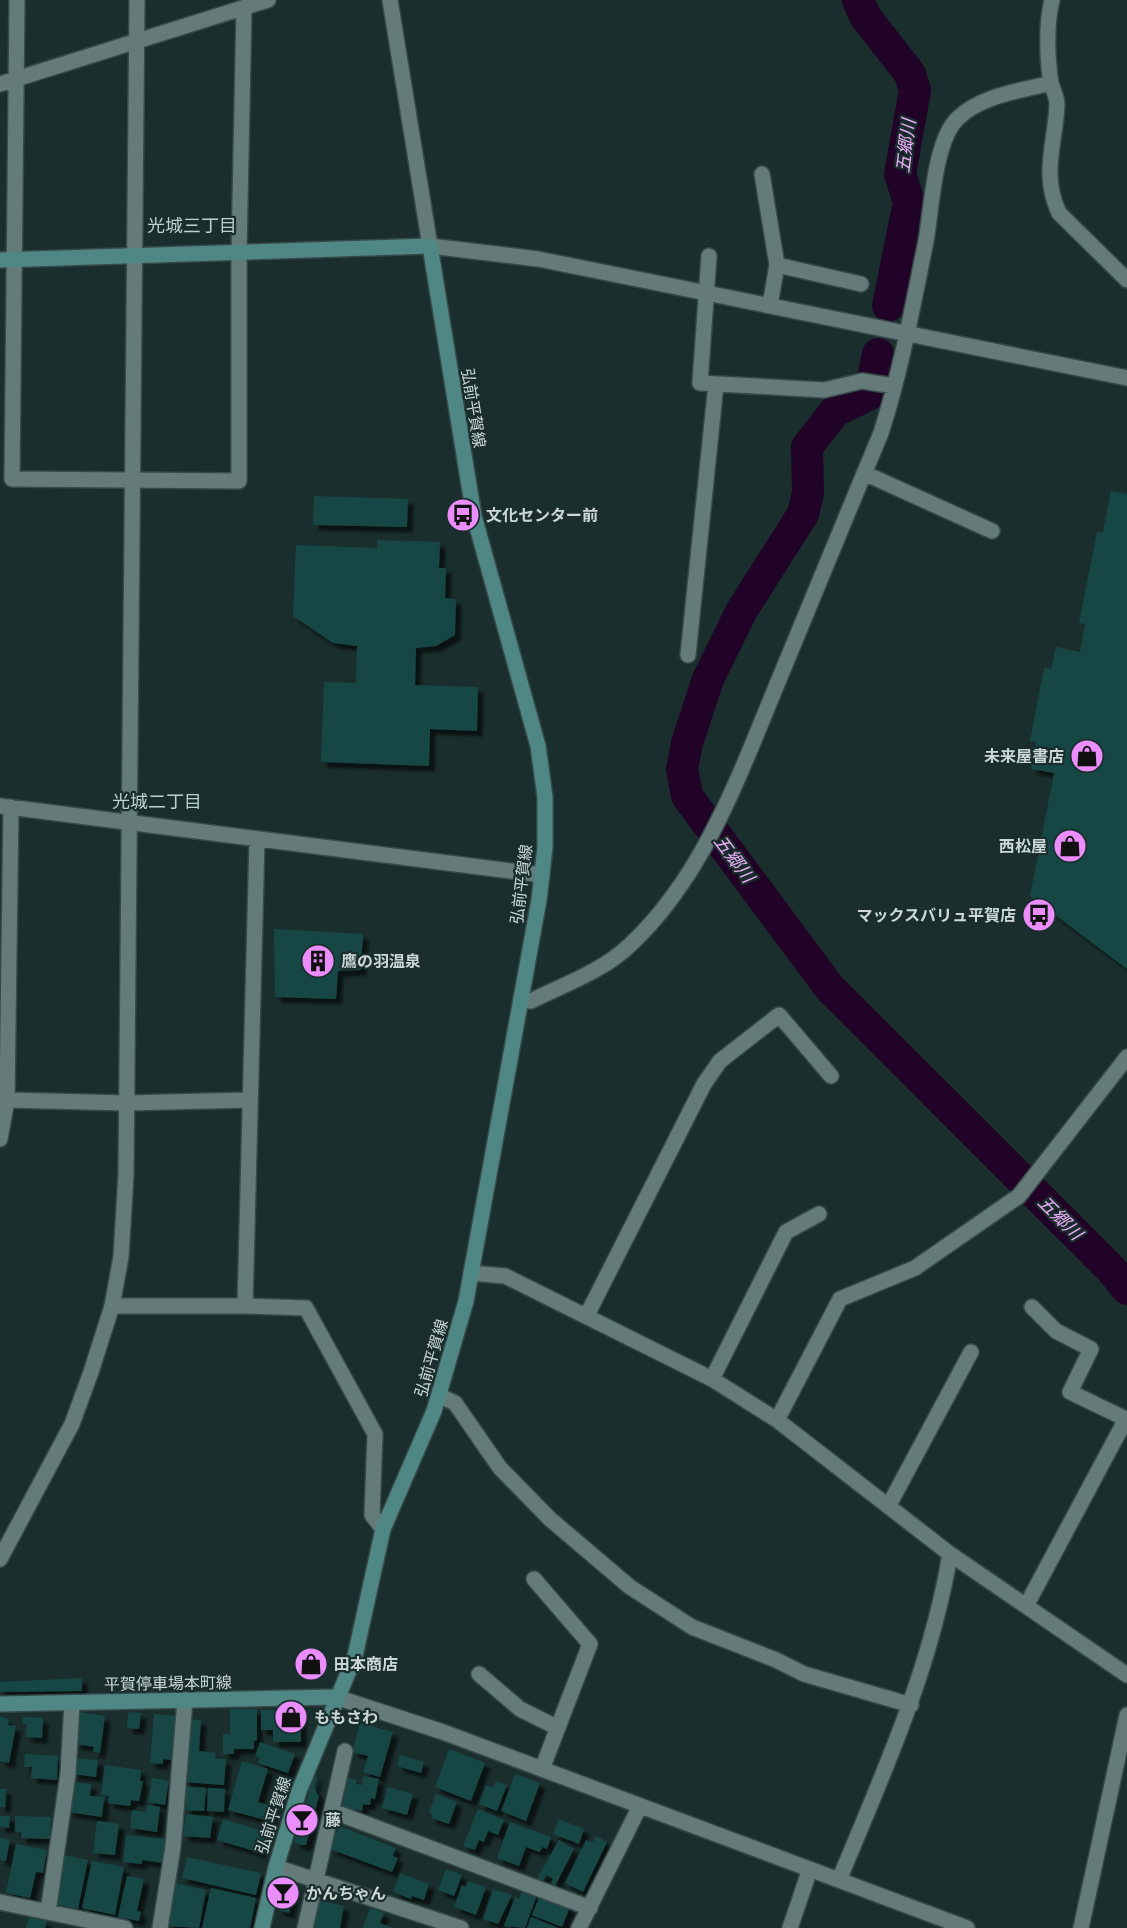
<svg xmlns="http://www.w3.org/2000/svg" width="1127" height="1928" viewBox="0 0 1127 1928" font-family="'DejaVu Sans','Noto Sans JP',sans-serif">
	<style>
		.lines { fill: none; stroke-linecap: round; stroke-linejoin: round }
		.river { stroke: #200326; stroke-width: 32 }
		.building { fill: #184745; filter: url(#shadow) }
		.minor-casing { stroke: #374848; stroke-width: 18 }
		.tertiary-casing { stroke: #374848; stroke-width: 18 }
		.secondary-casing { stroke: #374848; stroke-width: 18 }
		.minor { stroke: #647b7a; stroke-width: 15 }
		.tertiary { stroke: #647b7a; stroke-width: 15 }
		.secondary { stroke: #4f8785; stroke-width: 15 }
		.labels { text-anchor: middle; stroke-width: 4.5; stroke-linejoin: round; paint-order: stroke }
		.street-label { font-size: 16px; fill: #ccd8d8; stroke: #1a2e2d }
		.poi-label { font-size: 16px; font-weight: bold; fill: #ccd8d8; stroke: #1a2e2d; text-anchor: start }
		.water-label { font-size: 18px; font-style: italic; fill: #eeaef9; stroke: #1a2e2d }
		.neighbourhood-label { font-size: 18px; fill: #b9d1d0; stroke: #1a2e2d }
	</style>
	<defs>
		<filter id="shadow"><feDropShadow dx="5.5" dy="5.5" stdDeviation="1.5" flood-color="#0009"/></filter>
	</defs>
	<rect width="100%" height="100%" fill="#1a2e2d"/>
	<g class="lines">
		<path class="river" d="M858,0L865,16L910,74L915,90L900,174L909,202L888,306
			M878,354L870,394L835,411L807,447L808,493L803,514L742,610L708,679L687,743L682,769L687,796L829,987L1110,1268L1127,1289"/>
	</g>
	<path class="building" d="M1111,491L1127,494V969L1030,896L1054,773L1031,769L1036,742L1030,741L1044,668L1051,669L1056,647L1080,652L1085,624L1079,623L1097,532L1103,533Z
		M314,496L408,499L407,527L313,525Z
		M377,540L440,542L439,568H446L445,598L456,599L455,635L436,646L416,648L415,685L478,687L477,731L430,729L429,766L321,762L324,682L356,683L357,646L333,643L293,616L296,545L377,548Z
		M274,929L363,934L361,970L338,971L336,999L275,997Z
		M82,1678V1691L0,1692V1682Z
		M230,1709H257V1740L254,1741V1749H234V1754H223V1734H230Z
		M261,1710H301V1742H273V1730H261Z
		M79,1712L105,1716L100,1753L93,1752L94,1747L75,1744Z
		M128,1712L141,1713L139,1729L127,1728Z
		M154,1714L176,1716L172,1760L163,1759V1764L150,1763Z
		M0,1716L9,1720L8,1725L16,1726L9,1763L0,1761Z
		M23,1717L43,1718L42,1738L26,1737L27,1724H23Z
		M188,1719L201,1720L199,1751L216,1753L215,1758L226,1759L224,1785L184,1782Z
		M360,1723L393,1732L380,1777L363,1772L368,1756L352,1752Z
		M260,1742L295,1754L288,1773L258,1763L260,1758L255,1756Z
		M449,1749L485,1763L471,1801L435,1787Z
		M25,1754L58,1756L57,1780L31,1778L32,1767H24Z
		M400,1755L424,1762L421,1773L397,1766Z
		M74,1758L98,1760L96,1777L73,1774Z
		M242,1761L268,1769L258,1802L274,1807L269,1821L228,1810Z
		M105,1765L141,1770L140,1781H143L139,1801L131,1800L130,1806L108,1803L109,1796L101,1795Z
		M515,1774L540,1783L526,1821L501,1811Z
		M314,1776L317,1777L314,1788L319,1796L306,1845H302L294,1842Z
		M363,1776L379,1779L375,1799L371,1798L370,1805L363,1804L362,1811L342,1808L347,1778L357,1780L356,1784L362,1785Z
		M152,1778L169,1781L165,1805L148,1802Z
		M496,1781L507,1785L497,1811L479,1804L486,1785L493,1788Z
		M72,1782L91,1784L90,1796L104,1797L102,1817L68,1812Z
		M182,1786L206,1788L204,1811L185,1810L186,1797H181Z
		M388,1787L413,1794L407,1815L382,1808Z
		M208,1788L225,1789L224,1812L207,1811Z
		M0,1789H6L5,1807H0Z
		M436,1794L457,1802L449,1824L431,1818L432,1814L429,1812Z
		M147,1805L160,1807L157,1832L130,1828L132,1810L146,1812Z
		M478,1809L504,1820L498,1835L488,1831L484,1842L479,1840L475,1850L463,1846Z
		M186,1814L213,1817L210,1838L183,1836Z
		M0,1816H10L9,1828L0,1827Z
		M15,1816L51,1817L50,1839L21,1838V1832H15Z
		M223,1819L267,1832L261,1853L217,1840Z
		M559,1819L584,1829L579,1844L553,1834Z
		M97,1821L119,1824L115,1855L93,1853Z
		M510,1822L551,1837L547,1849L542,1847L540,1852L526,1847L519,1866L497,1858Z
		M339,1826L396,1848L393,1856L398,1858L392,1872L330,1849Z
		M126,1835L166,1839L163,1863L142,1860V1864L123,1862Z
		M596,1836L607,1842L583,1892L565,1883L586,1840L592,1843Z
		M0,1838L10,1840L6,1861L0,1860Z
		M559,1840L574,1849L555,1886L551,1883L553,1879L546,1875L542,1882L537,1879Z
		M16,1844L47,1850L43,1873L36,1872L30,1898L6,1893Z
		M63,1855L88,1860L78,1909L52,1903Z
		M187,1857L261,1873L256,1895L182,1878Z
		M92,1861L124,1867L115,1915L82,1908Z
		M446,1869L462,1875L454,1896L438,1890Z
		M400,1873L429,1884L424,1900L412,1896L411,1899L393,1892Z
		M127,1876L144,1879L137,1911L141,1912L139,1921L118,1917Z
		M468,1881L486,1887L476,1915L454,1907L462,1885L466,1887Z
		M175,1883L206,1890L199,1928L167,1926Z
		M284,1885L295,1887L289,1913L278,1910Z
		M211,1888L256,1898L250,1928H202Z
		M493,1889L512,1895L498,1924L483,1919Z
		M522,1889L537,1895L525,1928L504,1926L515,1897L519,1899Z
		M540,1895L570,1907L562,1927L532,1915Z
		M318,1900L344,1906L340,1928H312Z
		M370,1908L384,1913L380,1923L393,1928H363Z
		M29,1917L47,1921L45,1928H26Z
		M531,1917L558,1928H527Z"/>
	<g class="lines">
		<defs>
			<path id="minor" d="M17,0L12,479L239,481V252L244,8
				M1052,0C1046,24 1047,58 1051,83C1053,90 1057,97 1057,105C1055,145 1041,174 1059,213L1127,280
				M0,84L268,0
				M762,174L777,265L770,305
				M709,256L700,383L824,390L862,381L894,386
				M777,265L861,284
				M864,473L992,531
				M688,655L716,384
				M0,806L542,875
				M521,1000L531,1001C565,984 603,971 630,945C706,874 741,770 780,677C814,595 847,514 881,433C901,371 913,305 926,241C932,208 934,141 958,118C982,95 1021,91 1051,83
				M7,1100L127,1103L248,1100
				M0,1139L7,1100L11,807
				M471,1273L505,1276L712,1379L777,1420L950,1554L1127,1675
				M112,1306H245L257,839
				M245,1306L306,1308L375,1434L372,1515L383,1529
				M587,1315L704,1084L720,1061L779,1015L831,1076
				M712,1379L786,1232L819,1214
				M440,1396L455,1403L500,1468L550,1519L630,1587L692,1627L776,1660L804,1674L911,1705
				M777,1420L840,1299L915,1268L1019,1196L1127,1057
				M889,1505L971,1352
				M534,1579L590,1644L542,1769
				M1026,1606L1126,1419L1070,1392L1091,1349L1056,1331L1032,1307
				M479,1674L520,1709L558,1728
				M336,1697L443,1732L967,1928
				M332,1811L590,1908
				M276,1867L461,1928
				M839,1880C883,1774 931,1669 950,1554
				M0,1902L125,1928
				M48,1912L68,1774L72,1703
				M160,1928L173,1847L185,1700
				M305,1928L345,1751
				M579,1928L640,1806
				M790,1928L810,1869
				M1081,1928L1127,1715"/>
			<path id="tertiary" d="M390,0L430,246L538,259L1127,378
				M0,1559L72,1424L91,1372L112,1306L121,1257L126,1174L137,0"/>
			<path id="secondary" d="M0,260L430,246L474,516L538,746L545,797V847L539,900L466,1301L434,1411L383,1529L355,1656L299,1791L276,1867L262,1928
				M0,1704L336,1697"/>
		</defs>
		<use href="#minor" class="minor-casing"/>
		<use href="#tertiary" class="tertiary-casing"/>
		<use href="#secondary" class="secondary-casing"/>
		<use href="#minor" class="minor"/>
		<use href="#tertiary" class="tertiary"/>
		<use href="#secondary" class="secondary"/>
	</g>
	<defs>
		<symbol id="bus-disc" viewBox="-11 -11 22 22"><circle r="9.5" fill="#eb8dfc" stroke="#1a2e2d"/><path d="M-5-6H5V4H4V6H2V4H-2V6H-4V4H-5ZM-3.5-4V0h7V-4ZM-3.5 1.2v1.5H-2V1.2ZM2 1.2v1.5H3.5V1.2Z" fill="#111"/></symbol>
		<symbol id="shop-disc" viewBox="-11 -11 22 22"><circle r="9.5" fill="#eb8dfc" stroke="#1a2e2d"/><path d="M-5-2.5h2.3a2.7 3.5 0 0 1 5.4 0H5L5.5 6h-11ZM-1.5-2.5h3a1.5 2.3 0 0 0-3 0Z" fill="#111"/></symbol>
		<symbol id="building-disc" viewBox="-11 -11 22 22"><circle r="9.5" fill="#eb8dfc" stroke="#1a2e2d"/><path d="M-4-6H4V6H1V3H-1V6H-4ZM-2.5-4.3h1.7v1.8h-1.7ZM.8-4.3h1.7v1.8H.8ZM-2.5-1h1.7V.8h-1.7ZM.8-1h1.7V.8H.8Z" fill="#111"/></symbol>
		<symbol id="bar-disc" viewBox="-11 -11 22 22"><circle r="9.5" fill="#eb8dfc" stroke="#1a2e2d"/><path d="M-6-5H6L.8 .8V4.5H3.5V6h-7V4.5H-.8V.8Z" fill="#111"/></symbol>
	</defs>
	<g fill-rule="evenodd">
		<use href="#bus-disc" x="444" y="496" width="38" height="38"/>
		<use href="#shop-disc" x="1068" y="737" width="38" height="38"/>
		<use href="#shop-disc" x="1051" y="827" width="38" height="38"/>
		<use href="#bus-disc" x="1020" y="896" width="38" height="38"/>
		<use href="#building-disc" x="299" y="942" width="38" height="38"/>
		<use href="#shop-disc" x="292" y="1645" width="38" height="38"/>
		<use href="#shop-disc" x="272" y="1698" width="38" height="38"/>
		<use href="#bar-disc" x="283" y="1801" width="38" height="38"/>
		<use href="#bar-disc" x="264" y="1874" width="38" height="38"/>
	</g>
	<g class="labels">
		<g class="street-label">
			<text transform="translate(474 408) rotate(81)" y="6">弘前平賀線</text>
			<text transform="translate(521 884) rotate(-83)" y="6">弘前平賀線</text>
			<text transform="translate(431 1358) rotate(-74)" y="6">弘前平賀線</text>
			<text transform="translate(168 1683) rotate(-1)" y="6">平賀停車場本町線</text>
			<text transform="translate(273 1815) rotate(-72)" y="6">弘前平賀線</text>
		</g>
		<g class="poi-label">
			<text x="486" y="521">文化センター前</text>
			<text x="1064" y="762" text-anchor="end">未来屋書店</text>
			<text x="1047" y="852" text-anchor="end">西松屋</text>
			<text x="1016" y="921" text-anchor="end">マックスバリュ平賀店</text>
			<text x="341" y="967">鷹の羽温泉</text>
			<text x="334" y="1670">田本商店</text>
			<text x="314" y="1723">ももさわ</text>
			<text x="325" y="1826">藤</text>
			<text x="306" y="1899">かんちゃん</text>
		</g>
		<g class="water-label">
			<text transform="translate(906 146) rotate(-83)" y="6">五郷川</text>
			<text transform="translate(734 859) rotate(53)" y="6">五郷川</text>
			<text transform="translate(1060 1218) rotate(45)" y="6">五郷川</text>
		</g>
		<g class="neighbourhood-label">
			<text x="192" y="232">光城三丁目</text>
			<text x="157" y="808">光城二丁目</text>
		</g>
	</g>
</svg>
